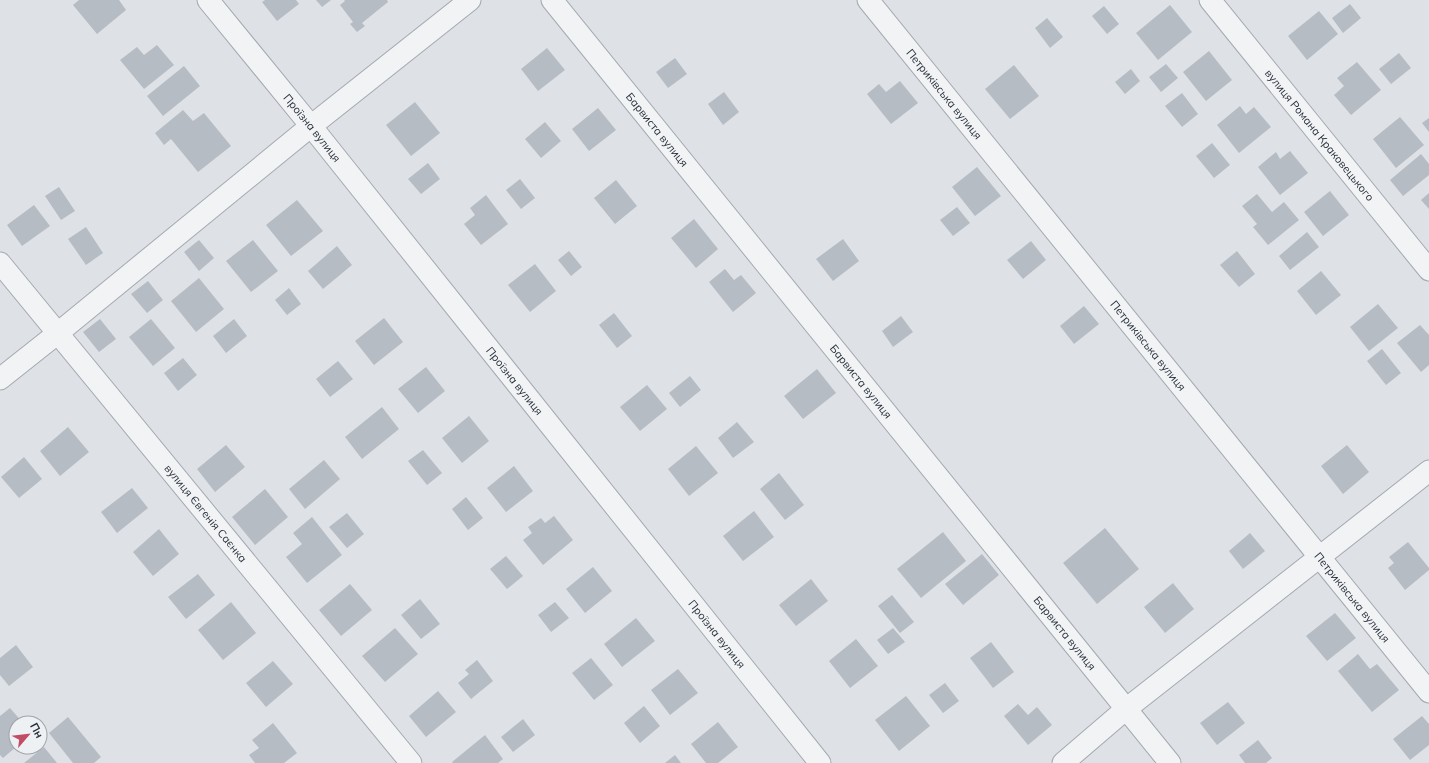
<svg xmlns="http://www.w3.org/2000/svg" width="1429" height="763" viewBox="0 0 1429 763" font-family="Mulish,sans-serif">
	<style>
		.building { fill: #b6bcc3 }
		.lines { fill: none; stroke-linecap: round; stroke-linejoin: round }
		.minor-casing { stroke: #a4a9b0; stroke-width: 23 }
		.minor { stroke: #f1f3f5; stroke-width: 21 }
		.labels { text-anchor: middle; stroke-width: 3; stroke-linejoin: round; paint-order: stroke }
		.street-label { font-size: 11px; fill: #29313c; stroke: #eef1f4 }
	</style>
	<rect width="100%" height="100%" fill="#dee2e7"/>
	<path class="building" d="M79,0H119L126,10L97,34L73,5Z
		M265,0H296L299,4L277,21L262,2Z
		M316,0H331L322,7Z
		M344,0H387L388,2L362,23L365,26L357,32L350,24L353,22L340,5L345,1Z
		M1350,4L1361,18L1343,33L1332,18Z
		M1170,5L1192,32L1158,60L1136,33Z
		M1104,6L1119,24L1107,34L1092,16Z
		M1319,11L1338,34L1307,60L1288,36Z
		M1047,18L1063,37L1050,48L1035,28Z
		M157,45L174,65L144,89L120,60L137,47L144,55Z
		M547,48L565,70L538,91L521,69Z
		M1209,51L1232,80L1206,101L1183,72Z
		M1399,53L1411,68L1391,84L1379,69Z
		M675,58L687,74L668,88L656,72Z
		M1357,62L1381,90L1351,115L1334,95L1344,86L1337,78Z
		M1166,64L1178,78L1161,92L1149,77Z
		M1014,65L1039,96L1010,119L985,89Z
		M184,66L200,86L163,116L147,96Z
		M1131,69L1140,81L1125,94L1115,82Z
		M900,81L918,103L891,124L867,94L879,84L886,92Z
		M724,92L739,112L723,125L708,104Z
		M1182,93L1198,114L1182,127L1165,106Z
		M415,102L440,133L411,156L386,125Z
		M1240,106L1246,114L1254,107L1271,127L1239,153L1217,125Z
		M598,108L616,130L589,151L572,129Z
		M183,110L193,121L204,113L231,146L198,172L171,139L164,145L155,133Z
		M1400,117L1424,145L1396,168L1373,139Z
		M1429,118V132L1422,123Z
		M545,122L561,141L541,158L525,139Z
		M1212,143L1230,165L1214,178L1196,156Z
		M1290,151L1308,173L1280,195L1258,167L1276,152L1280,159Z
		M1421,154L1429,164V175L1403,196L1390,180Z
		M428,163L440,179L421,194L408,179Z
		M977,167L1001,196L975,216L952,187Z
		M520,179L535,198L521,209L506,190Z
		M616,180L637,206L615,224L594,198Z
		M59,187L75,211L61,220L45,196Z
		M1330,191L1349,215L1323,236L1304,212Z
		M1429,193V209L1421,200Z
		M1257,194L1272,212L1284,202L1299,220L1268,245L1253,227L1257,224L1242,206Z
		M486,195L508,224L481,245L464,224L475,215L470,208Z
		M297,200L323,231L291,256L266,225Z
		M34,205L50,226L22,246L7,225Z
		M957,207L970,223L953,236L940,220Z
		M694,219L718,249L696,268L671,238Z
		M86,227L103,253L86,265L68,239Z
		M1307,232L1319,247L1290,270L1279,256Z
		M843,239L859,261L833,281L816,259Z
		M199,240L214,258L199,271L184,252Z
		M253,240L278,271L251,292L226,261Z
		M1031,241L1046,260L1023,279L1007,260Z
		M337,246L352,265L323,289L308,271Z
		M569,251L582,267L571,276L558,260Z
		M1237,251L1255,274L1239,287L1220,265Z
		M535,264L556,291L530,312L508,285Z
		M725,269L734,280L741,275L756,293L733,312L709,282Z
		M1321,271L1341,295L1316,315L1297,291Z
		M199,278L224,309L196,332L171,301Z
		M148,281L163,300L147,313L131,294Z
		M289,288L301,304L287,315L275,300Z
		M1378,304L1398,328L1369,351L1350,327Z
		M1084,306L1099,324L1074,344L1060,326Z
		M614,313L632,336L617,348L599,325Z
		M901,316L913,332L893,347L882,331Z
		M384,318L403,342L374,365L355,341Z
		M100,319L116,339L99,352L83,332Z
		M151,319L175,348L153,366L129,337Z
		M234,319L247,336L226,353L213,336Z
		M1420,325L1429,335V365L1421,372L1397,343Z
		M1382,349L1401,373L1386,385L1367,361Z
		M183,358L197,375L178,391L164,373Z
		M338,361L353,379L330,397L316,379Z
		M426,367L445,391L418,413L398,389Z
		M817,369L836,393L803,419L784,396Z
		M690,376L701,390L680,407L669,393Z
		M647,385L667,409L640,431L620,407Z
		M382,407L399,429L362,459L345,437Z
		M469,416L489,441L462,463L442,438Z
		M737,422L754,442L733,458L718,438Z
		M68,427L89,452L60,476L40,451Z
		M226,445L245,467L215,492L197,469Z
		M1347,445L1369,472L1343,494L1321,466Z
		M696,446L718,473L689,496L668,469Z
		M423,450L442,473L427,485L408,461Z
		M24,457L42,479L19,498L1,477Z
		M324,460L340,479L305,509L289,489Z
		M514,466L533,491L506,512L487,488Z
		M779,473L804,505L785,520L760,489Z
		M132,488L148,508L117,533L101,512Z
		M265,489L288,517L255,545L232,517Z
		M466,497L483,518L468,530L452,509Z
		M754,511L774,537L743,561L723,536Z
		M347,513L364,534L347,548L329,527Z
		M554,516L573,540L543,565L523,540L532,533L528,527L541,518L545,523Z
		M312,517L342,555L307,583L286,557L302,544L293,533Z
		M1105,528L1139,569L1097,604L1063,563Z
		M159,529L179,554L153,576L133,552Z
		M943,532L966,561L921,598L897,569Z
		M1250,533L1265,551L1243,569L1229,551Z
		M1408,542L1429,568V570L1405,590L1388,568L1394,563L1389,557Z
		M982,554L999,575L963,605L945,584Z
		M506,556L523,576L507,589L490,569Z
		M593,567L612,591L585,613L566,589Z
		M198,574L215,595L186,619L168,597Z
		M811,579L828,601L796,626L779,605Z
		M1173,583L1194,609L1165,633L1144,607Z
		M350,584L372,610L341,636L319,610Z
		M892,595L914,622L900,633L878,606Z
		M420,599L440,624L421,639L401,615Z
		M231,602L256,633L223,660L198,630Z
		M555,602L569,618L551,632L538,615Z
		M1335,613L1356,638L1327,661L1306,636Z
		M636,618L655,641L622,667L604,644Z
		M395,628L418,654L385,682L362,656Z
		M893,628L905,642L888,654L877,640Z
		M856,639L878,666L850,688L829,661Z
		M991,642L1014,672L993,688L970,658Z
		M16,645L33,667L9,686L0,675V658Z
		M1358,654L1370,669L1377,664L1399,690L1372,712L1338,671Z
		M591,658L613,685L594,700L572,673Z
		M477,660L493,681L471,699L458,683L469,674L465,670Z
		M273,661L293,684L266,707L246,683Z
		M678,669L698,693L670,715L651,690Z
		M945,683L959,701L943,713L929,695Z
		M438,691L456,712L426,737L409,716Z
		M906,696L930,726L899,751L875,720Z
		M1228,702L1245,723L1217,745L1200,723Z
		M1018,704L1028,715L1037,707L1052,725L1028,745L1004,716Z
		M644,706L660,726L640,743L624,723Z
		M10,708L23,723H16V747L3,758L0,755V716Z
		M1422,716L1429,724V745L1410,760L1393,739Z
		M68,717L101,757L94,763H73L49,733Z
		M523,719L535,735L513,752L501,737Z
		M718,722L738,747L718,763H706L691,744Z
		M273,723L297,753L284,763H255L249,755L259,748L252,740Z
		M485,735L503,759L498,763H453L452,762Z
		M1258,740L1272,758L1266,763H1245L1239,755Z
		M44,747L57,763H24Z
		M675,755L681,763H665Z"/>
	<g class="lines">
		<defs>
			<g id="minor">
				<path id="s1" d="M208,0L311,126L820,763"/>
				<path id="s2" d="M552,0L1170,763"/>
				<path id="s3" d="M868,0L1429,692"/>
				<path id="s4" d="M1210,0L1429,270"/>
				<path id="s5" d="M0,263L411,763"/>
				<path d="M0,379L58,333L311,126L470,0"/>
				<path d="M1063,763L1126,709L1429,471"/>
			</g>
		</defs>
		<use href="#minor" class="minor-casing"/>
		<use href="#minor" class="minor"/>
	</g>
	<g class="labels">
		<g class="street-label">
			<text dy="4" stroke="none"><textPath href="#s3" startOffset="121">Петриківська вулиця</textPath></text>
			<text dy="4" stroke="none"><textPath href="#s1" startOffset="165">Проїзна вулиця</textPath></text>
			<text dy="4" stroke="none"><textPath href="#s2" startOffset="167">Барвиста вулиця</textPath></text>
			<text dy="4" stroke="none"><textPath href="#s4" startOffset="174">вулиця Романа Краковецького</textPath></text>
			<text dy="4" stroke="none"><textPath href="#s3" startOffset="445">Петриківська вулиця</textPath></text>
			<text dy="4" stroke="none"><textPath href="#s1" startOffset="489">Проїзна вулиця</textPath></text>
			<text dy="4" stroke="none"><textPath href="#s2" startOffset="491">Барвиста вулиця</textPath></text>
			<text dy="4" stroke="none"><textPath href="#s5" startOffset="324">вулиця Євгенія Саєнка</textPath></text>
			<text dy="4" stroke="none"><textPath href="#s3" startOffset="769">Петриківська вулиця</textPath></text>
			<text dy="4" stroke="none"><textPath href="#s2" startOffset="815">Барвиста вулиця</textPath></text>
			<text dy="4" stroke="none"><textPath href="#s1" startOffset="813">Проїзна вулиця</textPath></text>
		</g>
	</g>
	<g transform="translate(28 735) rotate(62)"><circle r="19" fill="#eef1f4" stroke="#9fa4aa"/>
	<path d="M0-3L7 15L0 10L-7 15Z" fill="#c34c65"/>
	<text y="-6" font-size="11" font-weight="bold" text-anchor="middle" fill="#29313c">Пн</text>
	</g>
</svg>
